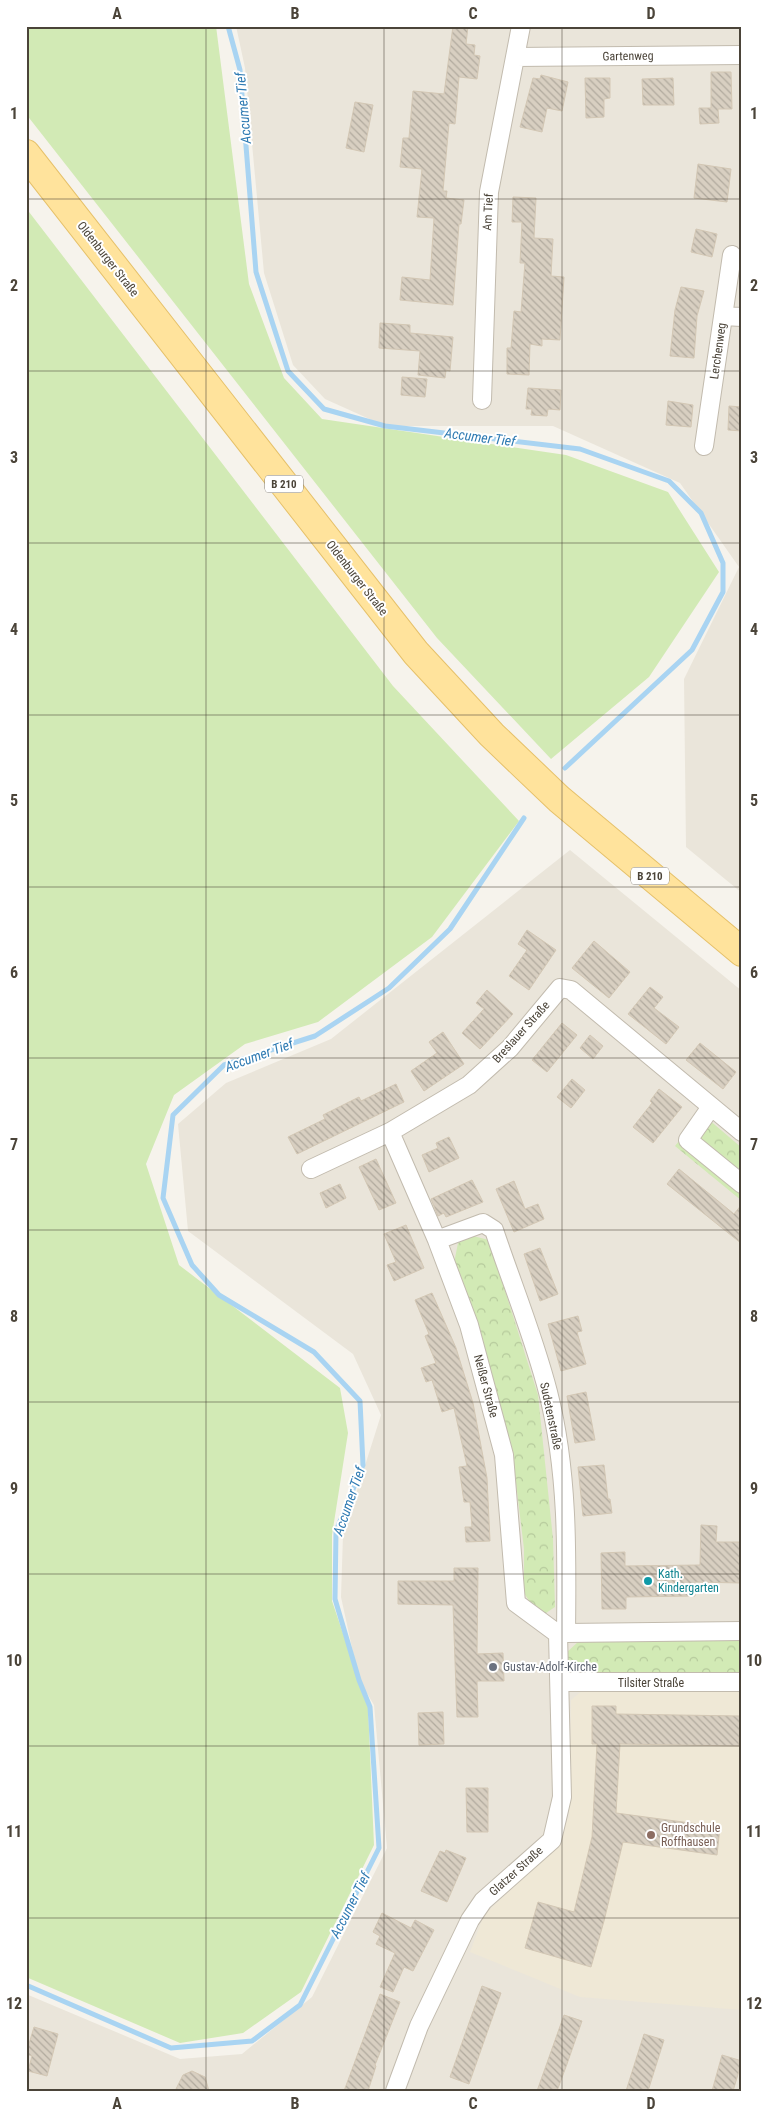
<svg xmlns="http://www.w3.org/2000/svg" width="768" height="2117" viewBox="0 0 768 2117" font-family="'Roboto Condensed',sans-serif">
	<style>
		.residential { fill: #eae5da }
		.education { fill: #efe8d6 }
		.grass { fill: #d2eab5 }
		.park { fill: url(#park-crowns) }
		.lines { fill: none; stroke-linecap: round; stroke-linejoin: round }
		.stream { stroke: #a9d4f2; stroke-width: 5 }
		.building { fill: url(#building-back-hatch); stroke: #d3c7b4 }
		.minor-casing { stroke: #c2bbae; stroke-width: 20 }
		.primary-casing { stroke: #e6c16a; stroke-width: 30 }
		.minor { stroke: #fff; stroke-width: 18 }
		.primary { stroke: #ffe39c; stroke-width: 28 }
		.grid { fill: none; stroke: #4b4439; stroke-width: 1; stroke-opacity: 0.55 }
		.culture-dot { fill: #0f9aa8; stroke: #fff; stroke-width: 2 }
		.worship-dot { fill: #6b7280; stroke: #fff; stroke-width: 2 }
		.education-dot { fill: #8d6e63; stroke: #fff; stroke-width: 2 }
		.labels { text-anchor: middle; stroke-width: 4; stroke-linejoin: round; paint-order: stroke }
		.shield { fill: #fff; stroke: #817c74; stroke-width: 1 }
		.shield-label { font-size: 11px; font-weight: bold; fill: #4b4439 }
		.street-label { font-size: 12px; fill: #4b4439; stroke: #fff }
		.culture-label { font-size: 12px; fill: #0d838f; stroke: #fff; text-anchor: start }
		.worship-label { font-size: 12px; fill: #5b616d; stroke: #fff; text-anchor: start }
		.education-label { font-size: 12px; fill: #785e54; stroke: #fff; text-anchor: start }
		.water-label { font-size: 14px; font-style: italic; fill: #2e7ab2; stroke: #fff }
		.neatline { fill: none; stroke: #4b4439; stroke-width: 2 }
		.grid-label { font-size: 16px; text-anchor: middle; font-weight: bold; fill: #4b4439 }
	</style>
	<defs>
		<pattern id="park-crowns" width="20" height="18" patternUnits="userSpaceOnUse" patternTransform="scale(1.25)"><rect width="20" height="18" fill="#d2eab5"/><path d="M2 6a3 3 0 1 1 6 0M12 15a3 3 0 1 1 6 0" fill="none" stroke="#b6ca9c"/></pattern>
		<pattern id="building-back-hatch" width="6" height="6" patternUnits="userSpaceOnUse" patternTransform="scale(1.25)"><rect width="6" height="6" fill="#d8cfc1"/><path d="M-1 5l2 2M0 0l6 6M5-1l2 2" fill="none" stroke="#b1aa9e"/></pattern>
	</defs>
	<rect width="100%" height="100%" fill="#f6f3ec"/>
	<path class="residential" d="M236,26H742V893L686,847L684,679L739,567L680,483L553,426H385L325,399L293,365L264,273L245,68Z
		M570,850L742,991V2091H26V1994L180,2059L242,2054L312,1997L387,1848L374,1705L359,1680L341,1597L343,1535L381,1415L353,1354L188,1231L178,1124L226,1083L331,1039Z"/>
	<path class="education" d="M583,1690L742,1692V2010L580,1997L470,1952L484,1915L549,1854L569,1817L571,1700Z"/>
	<path class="grass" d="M26,26H216L249,284L284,378L322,419L566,455L668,492L719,572L649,677L551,759L437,638L26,114Z
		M26,208L393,686L519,821L432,937L318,1022L245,1044L174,1095L146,1164L179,1265L340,1388L348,1433L332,1535V1601L368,1707L374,1845L301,1992L243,2033L180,2043L26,1977Z"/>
	<path class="park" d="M701,1113L742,1148V1201L675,1146Z
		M473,1236L489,1240L538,1395L553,1539L555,1607L543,1615L533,1607L524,1593V1549L513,1458L478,1322L454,1263L458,1243Z
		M742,1639V1672L581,1677C569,1672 565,1667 565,1654L579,1641Z"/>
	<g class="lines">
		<path class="stream" d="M228,26L240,70L256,272L288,371L324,409L385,426L580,449L669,481L701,513L723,563V592L692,650L565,768
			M26,1985L171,2048L252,2041L300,2005L379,1848L370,1707L359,1680L335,1599L336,1531L363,1465L360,1401L314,1352L219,1295L192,1265L163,1198L173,1115L224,1065L315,1036L389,988L450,929L524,818"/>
	</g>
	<path class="building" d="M453,26H468L466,44L475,45L474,55L480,56L477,79L459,77L455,124L449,123L443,191H447L446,198L464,200L461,224H459L453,305L400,300L402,277L430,280L434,218L417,217L422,169L400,167L403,138H409L413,91L444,94Z
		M711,72H731L732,109H718L719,123L700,124L699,108H711Z
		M541,75L568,82L562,111L547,108L542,132L520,127L533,78L540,79Z
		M585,78H610V98L604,99V117L586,118Z
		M673,78L674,105H643L642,79Z
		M355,102L373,105L364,152L346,148Z
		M698,164L731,169L727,202L694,198Z
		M513,197L536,198L534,238L553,239L551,276L564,277L560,340L542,339V346L530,344L529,375L507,374V348H511L514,311L521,312L525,263H520L522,222H512Z
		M696,229L717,234L712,257L691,252Z
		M681,287L704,291L697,316L694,358L670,356L675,310Z
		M380,323L410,325V333L453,337L450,371L446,370L445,378L418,375L420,351L379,348Z
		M402,377L427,379L425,397L401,395Z
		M528,388L561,390L560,410L548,409L547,416L531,415L532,409H526Z
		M668,401L693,405L691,427L666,425Z
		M729,406L742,407V431L728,430Z
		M527,930L556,950L529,990L509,976L527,950L518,944Z
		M594,941L630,972L609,998L572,968Z
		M650,987L663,997L654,1008L679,1027L666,1044L628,1014Z
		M487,990L513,1014L480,1049L462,1033L484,1009L476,1003Z
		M562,1023L577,1035L547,1072L532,1060Z
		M443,1032L464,1064L424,1091L411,1071L437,1053L429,1042Z
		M590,1035L603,1046L593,1059L580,1048Z
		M700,1043L736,1072L723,1089L686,1060Z
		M572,1079L585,1090L571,1108L557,1097Z
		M396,1084L404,1102L297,1154L288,1137L325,1119L323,1115L359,1097L361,1101Z
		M659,1089L682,1107L653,1143L633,1127L652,1103L650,1101Z
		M449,1137L459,1158L429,1172L422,1155L438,1148L436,1143Z
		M376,1159L396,1203L379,1210L359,1167Z
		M679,1169L734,1214L742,1204V1244L667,1184Z
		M472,1180L483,1202L446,1217L444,1213L438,1216L431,1199Z
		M514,1181L525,1209L538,1204L544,1219L514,1232L496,1189Z
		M340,1184L346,1198L326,1208L320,1193Z
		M406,1225L424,1268L394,1281L387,1265L396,1262L384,1234Z
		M540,1248L558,1294L540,1301L524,1254Z
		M432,1293L456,1348L473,1403L487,1478L490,1541L466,1542L465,1527H472L470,1502H464L459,1467L467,1466L454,1408L442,1412L432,1380L426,1382L421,1368L436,1363L425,1336L429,1334L415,1300Z
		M578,1316L582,1331L577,1332L586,1364L561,1371L548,1324Z
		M586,1392L595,1440L575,1443L567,1396Z
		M604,1465L608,1499H610L612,1513L583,1516L578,1467Z
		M701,1525L717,1526L716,1542H742L741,1583L695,1582V1596L626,1597V1609H602L601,1553L625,1552V1566L700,1565Z
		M454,1568H478L477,1654L503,1653L504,1681H477L478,1717H457L453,1605L398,1604V1581H454Z
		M592,1706H616V1714L740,1716L739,1746L620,1744L616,1813L720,1827L717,1855L623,1842L604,1921L591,1967L525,1948L538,1902L574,1912L592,1837L597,1744H592Z
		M443,1712L444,1744L419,1745L418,1713Z
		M466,1788H488V1832H467Z
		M446,1850L466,1858L447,1902L421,1891L440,1851L445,1853Z
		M382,1913L411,1928L415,1920L434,1930L413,1971L404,1967L393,1992L380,1987L395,1953L376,1944L380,1936L373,1932Z
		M482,1986L501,1993L469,2084L450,2077Z
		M380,1994L400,2002L375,2065L376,2066L368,2091H344Z
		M564,2015L582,2021L567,2064L557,2091H537Z
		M34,2027L58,2034L47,2076L28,2071L32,2056L26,2054Z
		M644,2034L664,2040L648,2091H626Z
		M722,2055L742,2061L733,2091H712Z
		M192,2071L205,2077L209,2091H175L183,2075Z"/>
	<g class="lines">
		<defs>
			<path id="minor" d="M515,57L742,55
				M723,316L742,317
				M482,400L489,192L521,26
				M704,446L732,255
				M711,1107L688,1140L742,1184
				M390,1132L437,1240L469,1325L504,1455L516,1603L558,1634
				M311,1169L390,1132L469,1085L510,1048L560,988L571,990L742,1132
				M437,1240L483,1223L494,1230C512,1284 534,1337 548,1392C568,1470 567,1553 566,1633L558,1634
				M566,1633L742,1631
				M561,1682H742
				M395,2091L419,2026L470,1920L483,1901L552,1840L562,1797L558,1634"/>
			<path id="primary" d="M26,154L416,653L492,735L559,799L742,952"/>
		</defs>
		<use href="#minor" class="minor-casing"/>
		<use href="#primary" class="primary-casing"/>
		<use href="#minor" class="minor"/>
		<use href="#primary" class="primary"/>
	</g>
	<path class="grid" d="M206,26V2091M384,26V2091M562,26V2091M26,199H742M26,371H742M26,543H742M26,715H742M26,887H742M26,1058H742M26,1230H742M26,1402H742M26,1574H742M26,1746H742M26,1918H742"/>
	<circle class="culture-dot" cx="648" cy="1581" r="5"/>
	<circle class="worship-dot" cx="493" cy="1667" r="5"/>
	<circle class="education-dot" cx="651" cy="1835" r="5"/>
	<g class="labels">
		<g class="shield">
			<rect x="265" y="475.5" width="38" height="17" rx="4"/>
			<rect x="631" y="867.5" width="38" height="17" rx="4"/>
		</g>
		<g class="shield-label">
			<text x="284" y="488">B 210</text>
			<text x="650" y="880">B 210</text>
		</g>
		<g class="street-label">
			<text transform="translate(628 56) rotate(-1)" y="4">Gartenweg</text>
			<text transform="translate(488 212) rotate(-87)" y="4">Am Tief</text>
			<text transform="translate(108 259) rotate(52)" y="4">Oldenburger Straße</text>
			<text transform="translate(718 351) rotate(-82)" y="4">Lerchenweg</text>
			<text transform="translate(357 578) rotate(52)" y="4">Oldenburger Straße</text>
			<text transform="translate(521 1032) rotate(-48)" y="4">Breslauer Straße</text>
			<text transform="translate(486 1386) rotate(75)" y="4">Neißer Straße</text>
			<text transform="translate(551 1416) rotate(78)" y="4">Sudetenstraße</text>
			<text x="651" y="1687">Tilsiter Straße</text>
			<text transform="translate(516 1871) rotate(-42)" y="4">Glatzer Straße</text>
		</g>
		<g class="culture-label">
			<text x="658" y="1578">Kath.<tspan x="658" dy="14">Kindergarten</tspan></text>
		</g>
		<g class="worship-label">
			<text x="503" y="1671">Gustav-Adolf-Kirche</text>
		</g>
		<g class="education-label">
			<text x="661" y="1832">Grundschule<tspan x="661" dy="14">Roffhausen</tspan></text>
		</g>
		<g class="water-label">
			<text transform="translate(243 108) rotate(-95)" y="5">Accumer Tief</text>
			<text transform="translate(480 437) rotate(7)" y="5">Accumer Tief</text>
			<text transform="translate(259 1055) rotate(-20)" y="5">Accumer Tief</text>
			<text transform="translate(349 1501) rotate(-71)" y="5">Accumer Tief</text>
			<text transform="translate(350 1905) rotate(-63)" y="5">Accumer Tief</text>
		</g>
	</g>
	<rect width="768" height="2117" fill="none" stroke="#ffffff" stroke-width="55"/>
	<rect x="28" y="28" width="712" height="2062" class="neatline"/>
	<g class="grid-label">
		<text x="117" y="19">A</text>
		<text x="295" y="19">B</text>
		<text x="473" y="19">C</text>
		<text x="651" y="19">D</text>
		<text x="14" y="119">1</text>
		<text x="754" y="119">1</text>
		<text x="14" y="291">2</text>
		<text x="754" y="291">2</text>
		<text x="14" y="463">3</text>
		<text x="754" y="463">3</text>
		<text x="14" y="635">4</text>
		<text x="754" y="635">4</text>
		<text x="14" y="806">5</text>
		<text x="754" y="806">5</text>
		<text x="14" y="978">6</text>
		<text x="754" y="978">6</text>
		<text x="14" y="1150">7</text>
		<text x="754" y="1150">7</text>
		<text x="14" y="1322">8</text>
		<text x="754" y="1322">8</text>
		<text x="14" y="1494">9</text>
		<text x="754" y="1494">9</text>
		<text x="14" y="1666">10</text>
		<text x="754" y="1666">10</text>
		<text x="14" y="1837">11</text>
		<text x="754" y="1837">11</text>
		<text x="14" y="2009">12</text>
		<text x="754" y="2009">12</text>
		<text x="117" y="2109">A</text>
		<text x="295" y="2109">B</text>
		<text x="473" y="2109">C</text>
		<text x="651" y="2109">D</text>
	</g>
</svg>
